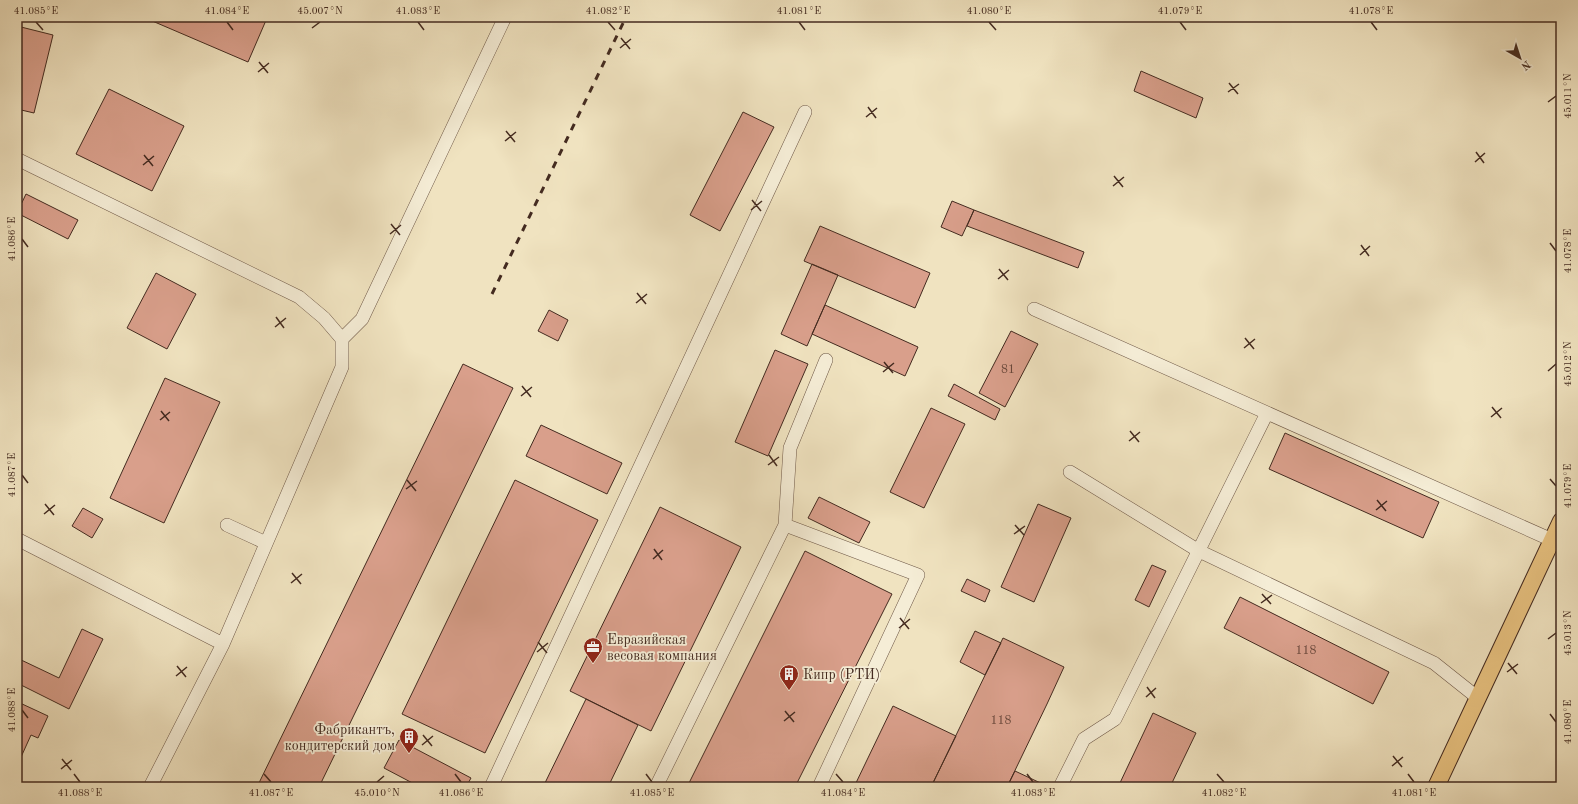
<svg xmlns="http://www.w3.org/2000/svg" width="1578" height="804" viewBox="0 0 1578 804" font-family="'Old Standard TT',serif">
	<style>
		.building { fill: #d99f8b; stroke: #442b20 }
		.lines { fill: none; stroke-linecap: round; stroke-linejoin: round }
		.minor-casing { stroke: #6f5948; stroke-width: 14 }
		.major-casing { stroke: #442b20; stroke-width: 18 }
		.minor { stroke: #f5edd6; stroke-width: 13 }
		.major { stroke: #e8c280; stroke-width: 16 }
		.rail { stroke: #442b20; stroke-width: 3; stroke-dasharray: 7 7; stroke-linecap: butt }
		.ticks { fill: none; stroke: #442b20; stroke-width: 1.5 }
		.labels { text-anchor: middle; stroke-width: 3.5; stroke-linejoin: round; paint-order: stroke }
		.number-label { font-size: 12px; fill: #69483b }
		.poi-label { font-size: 14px; fill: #442b20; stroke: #f5edd6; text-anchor: start }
		.neatline { fill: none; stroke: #442b20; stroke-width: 1.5 }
		.ticks-label { font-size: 10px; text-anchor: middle; fill: #442b20 }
	</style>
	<rect width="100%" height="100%" fill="#f0e3c0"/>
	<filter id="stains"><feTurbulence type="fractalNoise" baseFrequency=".005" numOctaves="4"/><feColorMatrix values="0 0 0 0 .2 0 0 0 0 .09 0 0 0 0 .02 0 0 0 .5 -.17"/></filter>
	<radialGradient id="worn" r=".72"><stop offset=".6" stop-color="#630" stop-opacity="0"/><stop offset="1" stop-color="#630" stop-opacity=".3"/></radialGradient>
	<path class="building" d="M143,17H264L267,18L248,62Z
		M17,26L53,35L34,113L17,109Z
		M1141,71L1203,98L1196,118L1134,91Z
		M109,89L184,126L152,191L76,154Z
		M743,112L774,127L720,231L690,215Z
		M26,194L78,220L68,239L17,213Z
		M952,201L974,210L962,236L941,227Z
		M974,210L1084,252L1078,268L967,226Z
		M820,226L930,273L915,308L804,261Z
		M812,264L838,275L807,346L781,334Z
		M156,273L196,294L167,349L127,328Z
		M825,305L918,347L905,376L812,334Z
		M549,310L568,320L558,341L538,331Z
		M1011,331L1038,344L1005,407L979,393Z
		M775,350L808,364L768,456L735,442Z
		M463,364L513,388L319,787H257Z
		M165,378L220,402L164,523L110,498Z
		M954,384L1000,409L995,420L948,396Z
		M931,408L965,424L924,508L890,492Z
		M541,425L622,463L607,494L526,456Z
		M1285,433L1439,502L1423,538L1269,469Z
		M515,480L598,520L485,753L402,714Z
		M819,497L870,522L859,543L808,518Z
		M1038,504L1071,518L1034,602L1001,587Z
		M660,507L741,547L651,731L570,691Z
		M83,508L103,519L92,538L72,526Z
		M805,551L892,594L795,787H687Z
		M1152,565L1166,571L1149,607L1135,600Z
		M967,579L990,590L985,602L961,591Z
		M1240,597L1389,672L1373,704L1224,628Z
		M82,629L103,639L69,709L17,683V658L59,678Z
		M975,631L1001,643L985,675L960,662Z
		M1003,638L1064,667L1047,704L1007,787H931Z
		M586,699L638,725L608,787H543Z
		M20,703L48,716L38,738L31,735L17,766V709Z
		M893,706L956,736L931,787H854Z
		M1153,713L1196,733L1170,787H1122L1119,785Z
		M399,740L471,778L466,787H420L384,768Z
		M1015,771L1049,787H1007Z"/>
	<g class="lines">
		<defs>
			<path id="minor" d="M17,159L299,297L324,318L342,339V367L223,644L150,787
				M1034,309L1552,540
				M342,339L362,319L505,17
				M1070,472L1199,551L1434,663L1478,698
				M227,525L266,543
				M785,525L790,448L826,360
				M17,539L223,644
				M491,787L805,112
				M656,787L785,525L918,575L819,787
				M1060,787L1084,739L1115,719L1267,413"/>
			<path id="major" d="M1436,787L1561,521"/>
		</defs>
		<use href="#minor" class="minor-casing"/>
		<use href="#major" class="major-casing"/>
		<use href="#minor" class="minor"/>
		<use href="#major" class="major"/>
		<path class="rail" d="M492,294L626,17"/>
	</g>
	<path class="ticks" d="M36,22L43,30M227,22L233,30M418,22L424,30M608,22L615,30M799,22L805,30M989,22L996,30M1180,22L1186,30M1371,22L1377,30M312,28L320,22M621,38L630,49M620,48L631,39M259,62L268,73M258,72L269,63M1229,83L1238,94M1228,92L1239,84M1548,102L1556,96M868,107L876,118M866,117L877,108M506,131L515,142M505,141L516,132M1476,152L1484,163M144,155L153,166M1475,162L1485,153M143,165L154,156M1114,176L1123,187M1113,186L1124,177M752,200L761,211M751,210L762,201M391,224L400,235M390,234L401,225M22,239L28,247M1550,243L1556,251M1361,245L1369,256M1360,255L1370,246M999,269L1008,280M998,279L1009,270M637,293L646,304M636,303L647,294M276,317L284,328M275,327L286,318M1245,338L1254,349M1244,348L1255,339M884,362L893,373M1548,371L1556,364M883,372L894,363M522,386L531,397M521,396L532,387M1492,407L1501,418M161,411L169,421M1491,417L1502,408M160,420L170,412M1130,431L1139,442M1129,441L1140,432M769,455L777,466M768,465L779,457M22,475L28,483M1550,479L1556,486M407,480L416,491M406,489L417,481M1377,500L1386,511M45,504L54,515M1376,510L1387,501M44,514L55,505M1015,525L1024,535M1014,534L1025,526M654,549L662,560M653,559L663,550M292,573L301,584M291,583L302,574M1262,594L1271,604M1261,603L1272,595M900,618L909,629M899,628L910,619M1548,639L1556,633M538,642L547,653M537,652L548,643M1508,663L1517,674M177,666L186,677M1507,672L1518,664M176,676L187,667M1147,687L1155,698M1146,697L1156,688M22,710L28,718M785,711L794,722M1550,714L1556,722M784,721L795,712M423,735L432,746M422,745L433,736M1393,756L1402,767M62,759L71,770M1392,766L1403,757M61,769L72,760M74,774L80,782M264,774L271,782M455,774L461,782M646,774L652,782M836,774L843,782M1027,774L1033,782M1217,774L1224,782M1408,774L1414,782M377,782L384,776"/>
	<defs>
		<symbol id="office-pin" viewBox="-11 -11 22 30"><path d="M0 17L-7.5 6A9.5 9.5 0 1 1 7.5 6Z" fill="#8f2418" stroke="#f5edd6"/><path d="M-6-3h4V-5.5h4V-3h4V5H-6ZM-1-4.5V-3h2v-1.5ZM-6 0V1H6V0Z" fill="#fff"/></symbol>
		<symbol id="building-pin" viewBox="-11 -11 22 30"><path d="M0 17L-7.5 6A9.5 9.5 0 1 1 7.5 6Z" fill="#8f2418" stroke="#f5edd6"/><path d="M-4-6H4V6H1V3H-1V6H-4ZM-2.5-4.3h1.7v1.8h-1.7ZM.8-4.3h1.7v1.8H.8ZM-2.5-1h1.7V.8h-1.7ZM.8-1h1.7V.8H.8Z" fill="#fff"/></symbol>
	</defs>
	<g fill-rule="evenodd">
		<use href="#office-pin" x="582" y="636" width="22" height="30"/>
		<use href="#building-pin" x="778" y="663" width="22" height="30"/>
		<use href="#building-pin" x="398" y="726" width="22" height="30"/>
	</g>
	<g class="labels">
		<g class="number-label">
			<text x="1008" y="373">81</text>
			<text x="1306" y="654">118</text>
			<text x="1001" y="724">118</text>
		</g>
		<g class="poi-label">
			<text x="607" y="644">Евразийская<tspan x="607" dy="16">весовая компания</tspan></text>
			<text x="803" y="679">Кипр (РТИ)</text>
			<text x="395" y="734" text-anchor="end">Фабрикантъ,<tspan x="395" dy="16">кондитерский дом</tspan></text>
		</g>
	</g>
	<rect width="1578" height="804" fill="none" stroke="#f0e3c0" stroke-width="44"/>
	<g transform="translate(1520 58) rotate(141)" stroke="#f5edd6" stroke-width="3" paint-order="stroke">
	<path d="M0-3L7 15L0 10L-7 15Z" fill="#442b20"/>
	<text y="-6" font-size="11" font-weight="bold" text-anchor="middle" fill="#442b20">N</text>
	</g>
	<rect x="22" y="22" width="1534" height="760" class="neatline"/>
	<g class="ticks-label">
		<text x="36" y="14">41.085°E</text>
		<text x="227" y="14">41.084°E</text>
		<text x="320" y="14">45.007°N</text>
		<text x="418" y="14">41.083°E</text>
		<text x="608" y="14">41.082°E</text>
		<text x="799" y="14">41.081°E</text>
		<text x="989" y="14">41.080°E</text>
		<text x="1180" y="14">41.079°E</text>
		<text x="1371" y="14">41.078°E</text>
		<text transform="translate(1567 96) rotate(-90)" y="4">45.011°N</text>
		<text transform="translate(11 239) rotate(-90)" y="4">41.086°E</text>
		<text transform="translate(1567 251) rotate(-90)" y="4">41.078°E</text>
		<text transform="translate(1567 364) rotate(-90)" y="4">45.012°N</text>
		<text transform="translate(11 475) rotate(-90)" y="4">41.087°E</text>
		<text transform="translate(1567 486) rotate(-90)" y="4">41.079°E</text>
		<text transform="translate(1567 633) rotate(-90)" y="4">45.013°N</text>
		<text transform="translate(11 710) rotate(-90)" y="4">41.088°E</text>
		<text transform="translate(1567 722) rotate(-90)" y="4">41.080°E</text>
		<text x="80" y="796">41.088°E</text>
		<text x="271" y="796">41.087°E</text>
		<text x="377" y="796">45.010°N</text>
		<text x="461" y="796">41.086°E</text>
		<text x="652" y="796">41.085°E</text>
		<text x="843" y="796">41.084°E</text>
		<text x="1033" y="796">41.083°E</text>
		<text x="1224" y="796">41.082°E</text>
		<text x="1414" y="796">41.081°E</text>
	</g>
	<rect width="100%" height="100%" filter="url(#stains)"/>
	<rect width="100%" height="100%" fill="url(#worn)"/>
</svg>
